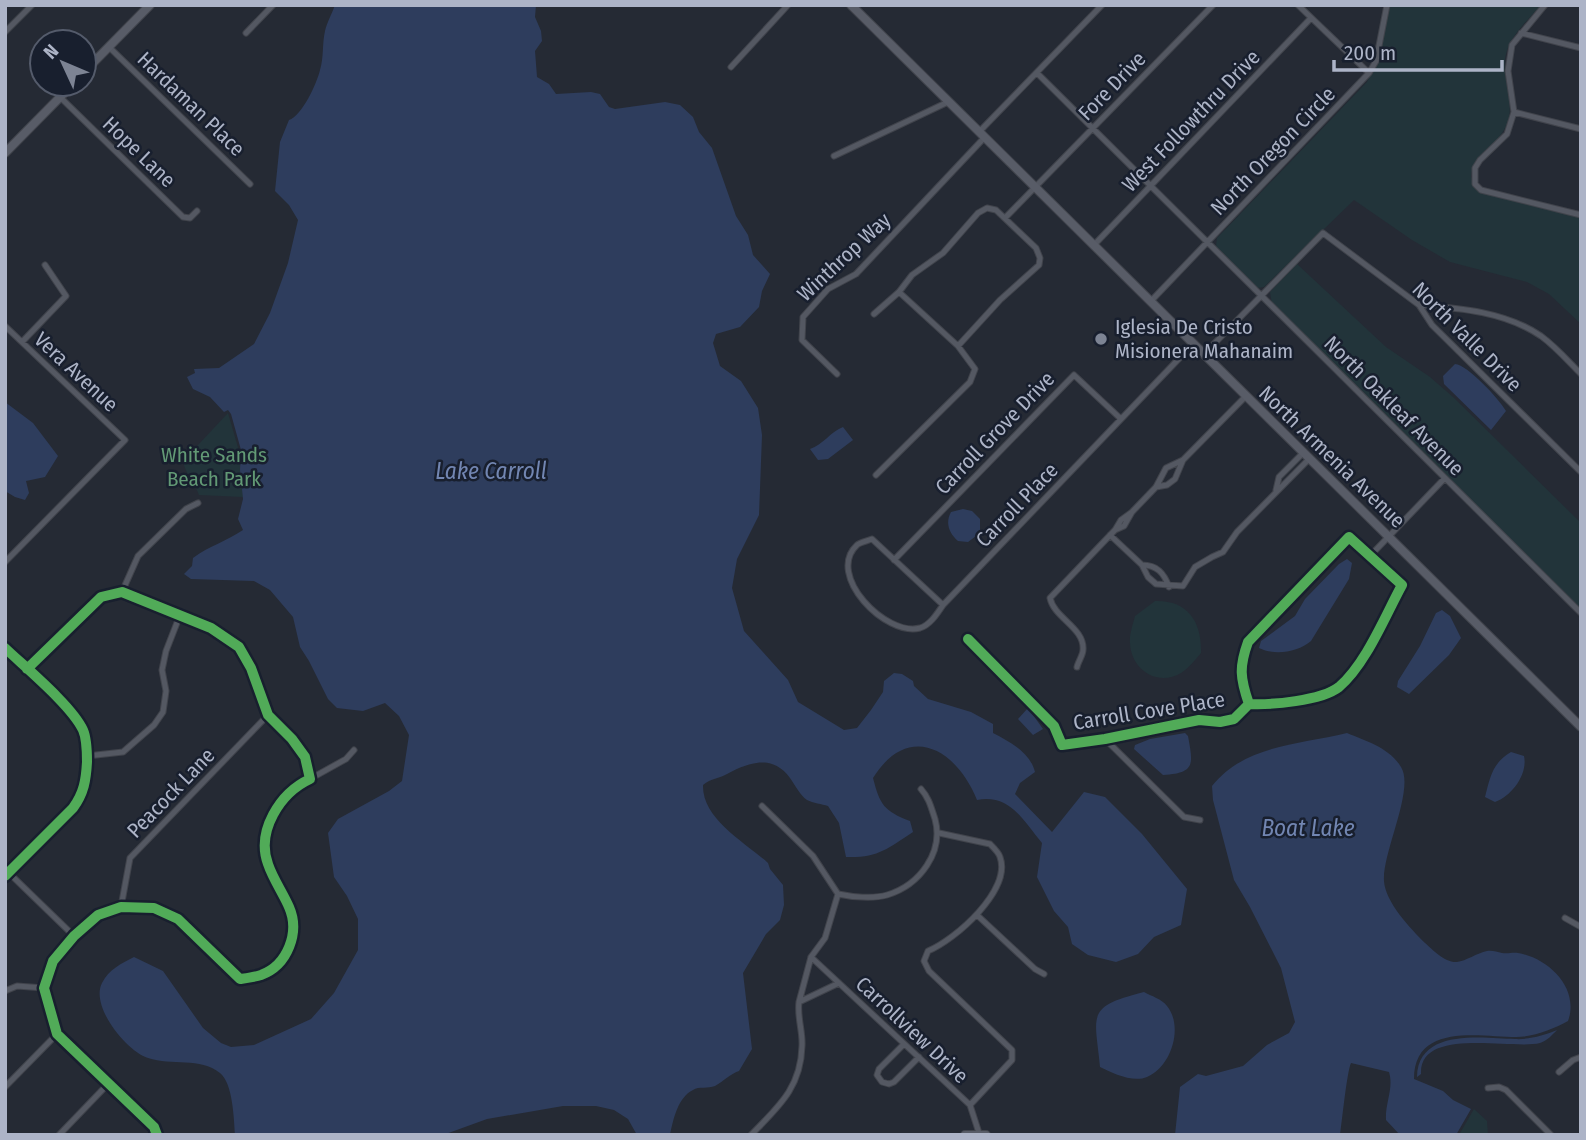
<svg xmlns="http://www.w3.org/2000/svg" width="1586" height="1140" viewBox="0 0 1586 1140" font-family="'Fira Sans Condensed',sans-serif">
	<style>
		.green { fill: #22343a }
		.water { fill: #2e3d5d }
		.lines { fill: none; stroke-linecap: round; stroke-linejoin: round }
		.street-casing { stroke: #41444c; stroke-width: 7 }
		.secondary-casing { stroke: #41444c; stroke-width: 10 }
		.street { stroke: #545862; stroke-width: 5 }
		.secondary { stroke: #585c67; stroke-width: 8 }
		.cycleway-casing { stroke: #181f2e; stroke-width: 15 }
		.cycleway { stroke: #51ab58; stroke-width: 10 }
		.poi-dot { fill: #7d8494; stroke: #181f2e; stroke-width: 2.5 }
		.labels { text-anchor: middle; stroke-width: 5; stroke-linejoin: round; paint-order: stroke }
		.street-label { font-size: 21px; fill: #adb4c7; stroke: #181f2e }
		.poi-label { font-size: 21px; fill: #adb4c7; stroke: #181f2e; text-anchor: start }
		.park-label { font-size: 21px; fill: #629975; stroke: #181f2e }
		.water-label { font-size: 23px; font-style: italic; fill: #7286b2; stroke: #181f2e }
	</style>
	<rect width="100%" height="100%" fill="#252a34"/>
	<path class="green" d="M1390,5H1541C1529,19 1511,35 1506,54C1500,77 1516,101 1507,124C1499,145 1473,154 1471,177L1477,190L1487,194L1581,217V324L1549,294L1527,282L1450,262L1412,240L1354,200L1264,287L1257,288L1216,246L1217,238L1367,82L1376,64Z
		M1297,264L1386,347L1430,377L1453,397L1581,523V609L1272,304L1270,292Z
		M228,413L239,451L243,497L199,495C195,483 185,474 183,461Z
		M1155,601C1188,600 1202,622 1201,653C1195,660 1189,668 1181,673C1158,687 1131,670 1130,643C1129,635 1133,624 1135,616Z
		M1474,1109L1487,1121L1488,1135H1459Z"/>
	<path class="water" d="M335,5H536L535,17L541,31L542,41L535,51L537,77L549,84L556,94L591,92L600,94L609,107L615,109L665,102L680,105L693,117L699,132L712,148L736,216L748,235L753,255L770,274L762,291L759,307L740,327L716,334L713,343L720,366L741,381L758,408L762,435L759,515L737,559L732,588L744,631L788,680L798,702L844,730L857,728L871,710L883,692L884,681L894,673L902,674L913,681L914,686L928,699L971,712L993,724V733C1010,742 1030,752 1035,772L1020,783L1015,794L1052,832L1084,792L1105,797L1142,834L1187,889L1181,925L1154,937L1138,954L1116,962L1088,955L1072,944L1068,927L1054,911L1037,877L1042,843C1023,820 1010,794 977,800C956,748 908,722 873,778C880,805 884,811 910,821L913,832C887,849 878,858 846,857L839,823L828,806C822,804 813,803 807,800C800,795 795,785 790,778C773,754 749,762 727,774C719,779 711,778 703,785C702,819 745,842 768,863L770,869L783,885L784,905L780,920L766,934L743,973L752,1049L739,1071C730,1074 724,1081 715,1086C708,1089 699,1086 693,1090C678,1097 673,1120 670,1135H637L628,1119L614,1110L596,1106H563L487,1119L443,1135H235C234,1120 233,1083 220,1073C200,1057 172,1066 148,1058C126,1051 90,1006 102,983C109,969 121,964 134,957L163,971L203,1028L221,1043L231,1047L254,1045L311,1019L334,993L358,950V919L347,896L334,877L328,833L338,819L389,791L402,781L409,735L399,716L385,703L363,711L337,708L328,699L309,661L300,647L293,617L270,590L254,581L191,579L184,574L192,566L193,558C209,546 227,541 243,530L238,519L243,499L240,470L241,450L231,414L228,410L224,412L210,397L193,389L187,377L195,373L194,369L219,368L254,344L270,313L288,263L298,220L289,205L275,191L280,142L289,120C302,116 317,83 320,70C324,57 322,44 325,31C327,22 332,14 335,5Z
		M1455,364C1468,365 1499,399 1506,411L1491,430L1444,384L1443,376Z
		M5,402L33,423L58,456L45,477L26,481L29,493L25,500L15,497L5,491Z
		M843,427L853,440L828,459L818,460L810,449C823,445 830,432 843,427Z
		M963,509L972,511L980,519V533L968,542L958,541C949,533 945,523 951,512Z
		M1347,559L1352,563L1349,579L1311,641C1298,652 1275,656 1259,648L1261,641L1295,616L1305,599L1339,564Z
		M1442,610L1450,616L1461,638L1449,655L1409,694L1397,687L1398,681L1420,646L1436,613Z
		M1028,708L1043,729L1033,735L1018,719Z
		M1185,733L1188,736C1193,764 1196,773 1163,775L1134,749L1135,745L1150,739Z
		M1347,733C1366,741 1390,748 1401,767C1415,789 1382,853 1384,881C1385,902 1411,929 1425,943C1433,950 1445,963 1457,962C1466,961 1477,953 1487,951C1492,950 1497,952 1502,953C1508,954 1513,952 1518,953C1548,958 1580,988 1568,1021C1554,1029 1533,1037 1516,1037C1481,1037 1414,1022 1414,1079L1443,1091L1453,1100L1471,1109L1456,1135H1400L1386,1120C1385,1103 1394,1088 1389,1072L1351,1063C1347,1071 1342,1121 1340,1135H1175L1180,1087L1198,1074L1206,1076L1243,1066L1267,1045L1289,1033L1295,1022L1281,968L1250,907L1234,880L1213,800L1212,786C1246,744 1299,745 1347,733Z
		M1511,752L1524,756C1528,774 1512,796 1495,802L1485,797C1490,778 1492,763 1511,752Z
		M1144,992C1151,996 1162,999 1167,1006C1184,1027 1171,1067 1147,1077C1133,1083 1112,1073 1100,1067C1095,1014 1085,1007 1144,992Z
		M1557,1030C1552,1035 1547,1041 1540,1043C1512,1050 1419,1026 1421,1074L1417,1077C1418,1028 1482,1038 1515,1039C1528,1040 1545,1035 1557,1030Z"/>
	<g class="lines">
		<defs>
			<path id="street" d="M1298,5L1369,73
				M1545,5L1512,45L1508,71L1514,112L1507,134L1480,160L1475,168V184L1481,190L1581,215
				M5,32L32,5
				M246,33L273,5
				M1521,33L1581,48
				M109,47L250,184
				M731,67L788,5
				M1037,73L1581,613
				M60,97L183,217L190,218L197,211
				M1514,112L1581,129
				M979,132L1102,5
				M834,156L948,102
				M1005,218L1213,5
				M1094,245L1311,18
				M1151,301L1369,73L1376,61L1387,5
				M1419,305C1460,308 1506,312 1541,336C1556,347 1568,361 1581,374
				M874,314L899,292L912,275L943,253L978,213L987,208L996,210L1036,248L1040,258L1039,265L1000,300L958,346
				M5,326L125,440L5,562
				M22,342L66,296L45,265
				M1203,355L1323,233L1419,305L1432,325L1581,472
				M837,374L802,340L803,317L828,289L856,274L984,138
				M876,475L970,382L975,369L958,346L899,292
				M1156,487L1167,485L1175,479L1183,460L1245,397
				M1276,490L1279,477L1303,453
				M1132,512L1156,487L1166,468L1183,460
				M1110,535L1142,565L1148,577L1156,584L1183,586L1195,567L1212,557L1223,552L1237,532L1309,459
				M1369,557L1444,479
				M894,560L1074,375L1121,419
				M1142,565C1157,565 1164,573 1169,587
				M122,592L138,556L186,509L198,503
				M943,605L872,539C867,541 860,542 857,545C825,575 886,637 920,628C930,625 937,614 943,605L1192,345
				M968,639L1054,726L1062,745L1105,739L1199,720L1220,722L1234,719L1249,704C1271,705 1321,701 1339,687C1366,664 1385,616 1402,585L1349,537L1248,642C1239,667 1240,678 1249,704
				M5,648C26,668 72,706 83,730C87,739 87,753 87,762C86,780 84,793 73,808L5,876
				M1077,667C1078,662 1083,655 1083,650C1085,628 1054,618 1050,598L1115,530L1121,520L1132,512L1124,526L1115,530
				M27,669L101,597L122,592L211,628L239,647L251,668L268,715L292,739L305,757L310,779C280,793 256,831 268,864C273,879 283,893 289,907C300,932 288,965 261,975C255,977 247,978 240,979L178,919L154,908L121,907L98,915L74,936L53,961L44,988L57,1034L154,1127L157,1135
				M1105,739L1184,817L1200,820
				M87,756L123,752L154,725L163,712L166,691L162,670L166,651L180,615
				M310,779L346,759L354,750
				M762,806L813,856L838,894L825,938L811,957L799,1002
				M939,833L990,844C993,847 999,853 1000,857C1012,890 955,940 928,951L924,961L929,971L1012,1050V1060L970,1105
				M9,873L74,936
				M838,894C852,897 873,899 887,895C920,885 944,852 935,819C931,807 929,798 921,789
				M121,907L130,858L268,715
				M977,915L1035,969L1044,974
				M1565,918L1581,927
				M811,957L970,1105L979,1133
				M5,991L17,986L44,988
				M904,1044L879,1069L877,1075L882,1082L889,1084L894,1082L919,1057
				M1559,1072L1573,1060L1581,1057
				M5,1087L57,1034
				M1488,1088L1499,1087L1506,1090L1551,1135
				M59,1135L108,1084
				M751,1135C778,1107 801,1088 802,1046C803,1032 797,1017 799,1002L839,983"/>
			<path id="secondary" d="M851,5L1581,727
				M84,72L150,5
				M5,153L73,84
				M965,1135H986"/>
		</defs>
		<use href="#street" class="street-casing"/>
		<use href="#secondary" class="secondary-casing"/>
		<use href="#street" class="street"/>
		<use href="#secondary" class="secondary"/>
		<defs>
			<path id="cycleway" d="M968,639L1054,726L1062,745L1105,739L1199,720L1220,722L1234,719L1249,704C1271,705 1321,701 1339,687C1366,664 1385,616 1402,585L1349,537L1248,642C1239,667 1240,678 1249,704
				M5,648C26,668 72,706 83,730C87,739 87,753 87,762C86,780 84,793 73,808L5,876
				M27,669L101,597L122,592L211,628L239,647L251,668L268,715L292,739L305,757L310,779C280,793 256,831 268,864C273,879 283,893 289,907C300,932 288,965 261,975C255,977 247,978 240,979L178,919L154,908L121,907L98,915L74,936L53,961L44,988L57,1034L154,1127L157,1135"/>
		</defs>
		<use href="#cycleway" class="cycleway-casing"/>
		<use href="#cycleway" class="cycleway"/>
	</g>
	<circle class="poi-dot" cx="1101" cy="339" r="7"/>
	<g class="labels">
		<g class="street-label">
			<text transform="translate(1112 86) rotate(-46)" y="7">Fore Drive</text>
			<text transform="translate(191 104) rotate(44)" y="7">Hardaman Place</text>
			<text transform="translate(1191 121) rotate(-46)" y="7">West Followthru Drive</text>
			<text transform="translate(1273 151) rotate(-46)" y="7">North Oregon Circle</text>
			<text transform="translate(139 152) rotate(44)" y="7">Hope Lane</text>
			<text transform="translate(844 257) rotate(-43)" y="7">Winthrop Way</text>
			<text transform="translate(1467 337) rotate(45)" y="7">North Valle Drive</text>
			<text transform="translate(76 372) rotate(43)" y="7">Vera Avenue</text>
			<text transform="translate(1394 406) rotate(45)" y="7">North Oakleaf Avenue</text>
			<text transform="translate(995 433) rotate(-46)" y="7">Carroll Grove Drive</text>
			<text transform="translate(1332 457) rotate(44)" y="7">North Armenia Avenue</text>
			<text transform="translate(1017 505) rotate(-46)" y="7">Carroll Place</text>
			<text transform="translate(1149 711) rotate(-9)" y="7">Carroll Cove Place</text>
			<text transform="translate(171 793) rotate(-46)" y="7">Peacock Lane</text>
			<text transform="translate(912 1030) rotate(43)" y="7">Carrollview Drive</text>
		</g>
		<g class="poi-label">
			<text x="1115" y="334">Iglesia De Cristo<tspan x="1115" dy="24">Misionera Mahanaim</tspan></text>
		</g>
		<g class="park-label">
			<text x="214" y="462">White Sands<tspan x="214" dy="24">Beach Park</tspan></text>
		</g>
		<g class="water-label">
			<text x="491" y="479">Lake Carroll</text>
			<text x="1308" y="836">Boat Lake</text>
		</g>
	</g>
	<rect width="1586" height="1140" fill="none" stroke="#adb4c7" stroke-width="14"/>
	<g transform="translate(63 63) rotate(314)"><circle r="33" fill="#181f2e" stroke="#545b6b" stroke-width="2"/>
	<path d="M0-5L12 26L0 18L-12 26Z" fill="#7d8494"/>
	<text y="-10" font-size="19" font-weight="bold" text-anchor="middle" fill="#adb4c7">N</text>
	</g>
	<path d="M1334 60v10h168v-10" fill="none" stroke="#adb4c7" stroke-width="3.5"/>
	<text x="1344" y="60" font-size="21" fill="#adb4c7" stroke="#181f2e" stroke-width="5" paint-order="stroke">200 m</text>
</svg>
